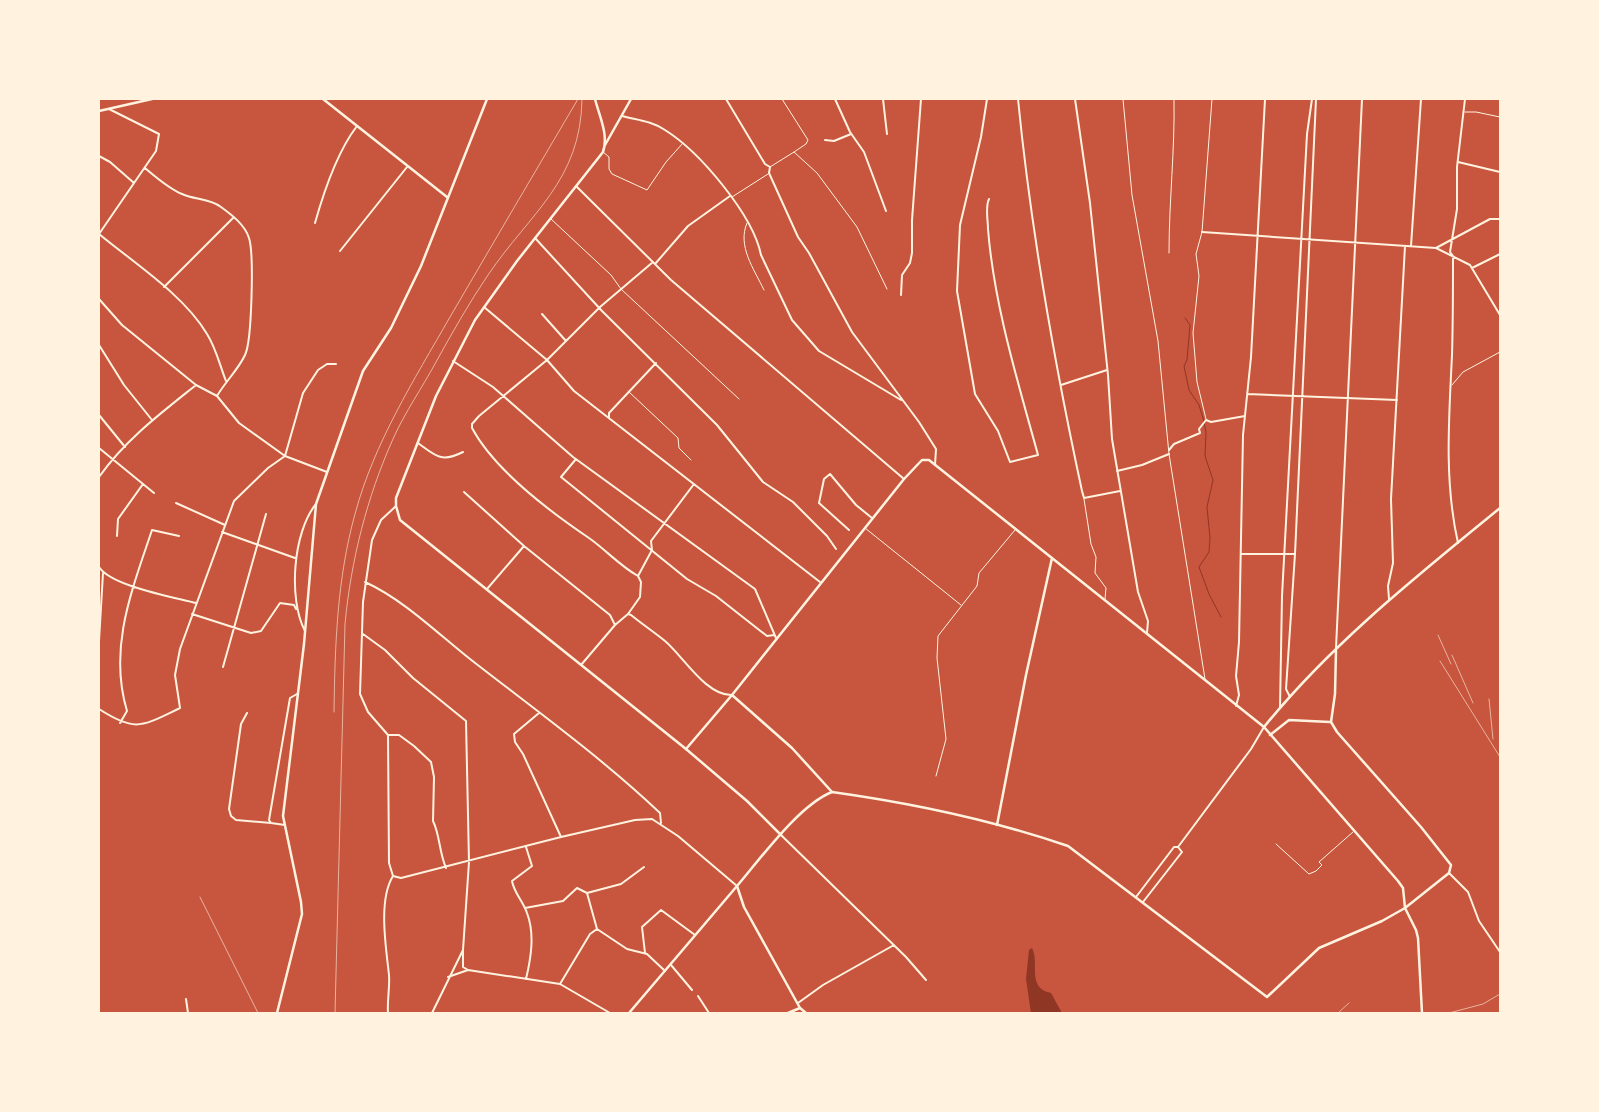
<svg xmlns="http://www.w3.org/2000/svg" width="1599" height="1112" viewBox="0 0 1599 1112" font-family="'Nunito Sans',sans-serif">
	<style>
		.water { fill: #8f3625 }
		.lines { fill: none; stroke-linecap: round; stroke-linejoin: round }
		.stream { stroke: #8f3625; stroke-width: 1 }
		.service { stroke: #fff3e0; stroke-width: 1 }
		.minor { stroke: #fff3e0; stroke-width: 2 }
		.tertiary { stroke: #fff3e0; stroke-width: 2.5 }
		.secondary { stroke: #fff3e0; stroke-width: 2.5 }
		.rail { stroke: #e9b49f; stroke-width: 1 }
	</style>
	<rect width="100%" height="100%" fill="#c8553d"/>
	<path class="water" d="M1032,948C1040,963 1026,988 1051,993L1062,1013H1031L1026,979L1029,950Z"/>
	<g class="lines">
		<path class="stream" d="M1185,318L1190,325L1187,360L1184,366L1189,390L1199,405L1203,418L1206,432L1205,456L1213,480L1207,507L1210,538L1209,552L1199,567L1209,594L1221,617"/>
		<path class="service" d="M782,99L808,140L806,144L794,152L817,173L857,227L887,289
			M1123,99L1132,195L1158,341L1169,454L1205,679
			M1465,112H1476L1500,117
			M603,152L609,157V169L612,174L647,190L666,162L683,143
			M770,167L794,152
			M732,197L768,174
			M551,219L611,275L621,289L739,399
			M747,223C737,246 754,269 764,290
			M1169,253C1169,201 1175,150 1174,99
			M1452,385L1463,372L1500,352
			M628,391L678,438L679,448L691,460
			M1206,419L1197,382L1193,333L1199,276L1196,254L1202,232L1212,99
			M1084,499L1091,544L1096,557L1095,573L1106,588L1105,599
			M865,528L961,605
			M936,776L946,739L937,658L938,636L977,586L979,573L1015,530
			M1276,844L1309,874L1316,871L1322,865L1319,862L1353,832"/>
		<path class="minor" d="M726,99L765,164L770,167L769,173L798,237L809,253L852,332L919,422L936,449L935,465
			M835,99L850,132L864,152L886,211
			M883,99L887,134
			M987,99L981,137L960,225L957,291L975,394L998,431L1010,462L1038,455C1018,382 994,305 988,229C988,220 985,207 989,199
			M1018,99C1031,231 1054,361 1082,491L1084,498L1120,491
			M1075,99L1090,203L1108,375L1112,439L1138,592L1148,621L1147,633
			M622,116C637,120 652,121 665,130C700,152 753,215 761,255L792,320L819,351L901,400
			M825,140L834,141L851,134
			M99,156L110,162L134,183
			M1458,162L1500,172
			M145,168C157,178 168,188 182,194C195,200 210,198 221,207C232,215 245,225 249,238C254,253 252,341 245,355C238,370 225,382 217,396
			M576,186L671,280L904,479
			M315,223C324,191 337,152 357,126
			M1202,232L1436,248L1470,265L1500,315
			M99,234C134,263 184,295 207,334C216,348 220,366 226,381
			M99,234L156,151L159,134L109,109
			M535,238L602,311L717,425L763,482L793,502L827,536L836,549
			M1411,246L1421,99
			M1436,248L1490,219H1500
			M340,251L407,167
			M655,264L688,226L730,196
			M1472,268L1500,254
			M164,287L233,218
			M901,295L902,275L910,263L912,253V220L921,99
			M99,299L122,325L196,385L217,396L239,423L285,456L327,472
			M484,307L547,360L574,391L820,582
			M542,314L566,341
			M99,345L124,385L152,420
			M453,361L493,387L573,457L755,589L776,638
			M1061,385L1107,370
			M1248,394L1397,400
			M99,415L125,447
			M609,418V413L656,363
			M418,443C436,456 441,463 463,452
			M99,448L154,493
			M1169,450L1174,444L1200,433L1199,429L1206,420L1211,422L1245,416
			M576,459L561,477L566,481L687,579L716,596L767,636L774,635
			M1117,471L1142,465L1169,454
			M99,477C125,440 161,413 196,385
			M464,492L524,546L610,615L615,625
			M176,503L225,525
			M849,530L819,503L824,479L830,474L856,505L872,518
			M222,532L295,558
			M117,536L118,519L143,484
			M1458,543C1444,481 1449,418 1452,355C1453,322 1453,289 1453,256L1450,252L1457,209V167L1465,99
			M1241,554H1295
			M99,567C111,586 173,597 196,603
			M638,576C620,566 606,550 589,538C549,511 495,471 472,428V424L479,416L547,360L600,307L653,262
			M365,582C404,600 437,633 470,659C534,709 601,757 660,813L661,823
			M487,589L524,546
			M1389,599L1388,586L1393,563L1391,499L1405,246
			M192,614L251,633L261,631L280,603L294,605L296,609
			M628,614L631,615C642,624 654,632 665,641C683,656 706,696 732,695
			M305,631C288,599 293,532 316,504
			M363,634L385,650L413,678L466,721L469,862L463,950
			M99,641L103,573
			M1336,648L1362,99
			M581,665L615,625L628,614L640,597L641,582L638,576L652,550L651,541L694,484
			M223,667L266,514
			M1290,697L1286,689L1295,554L1316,99
			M1236,706L1239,695L1236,676L1239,642L1243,435L1251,357L1265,99
			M1280,708L1282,596L1307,134L1312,99
			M99,709C136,733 142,726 180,708L175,675L180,649L234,501L268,468L285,456L303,393L318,370L327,364H336
			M247,713L241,724L229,809L231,816L236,820L271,823
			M539,713L514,734L515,742L523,754L561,837
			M120,723L127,711C108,648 132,590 152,530L179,536
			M388,735H399L414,746L431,762L434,777L433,821C440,835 439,852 446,868
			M285,825L271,823L269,820L290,698L297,694
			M781,835L906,957L926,980
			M1449,873L1468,892L1479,921L1500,952
			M393,876L389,863L388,735L368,712L360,694L363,602L372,540L381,520L396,506
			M393,876L401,878L561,837L635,820L652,819L678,836L737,886
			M587,893L621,884L644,867
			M1136,897L1174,847H1178L1251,749L1264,727
			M1143,902L1182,852L1178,847
			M525,908L563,901L577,888L587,893L597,929L627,949L647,954L665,971
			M645,953L642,927L661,910L695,935
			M671,965L692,990
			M448,977L468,970L560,984L610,1013
			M526,979C531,958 535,934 527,913C523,901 514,893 512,881L532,866L526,847
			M560,984L590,934L597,929
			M698,996L709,1013
			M186,999L188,1013
			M798,1003L823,985L894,945
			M388,1013C387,1001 390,987 389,975C386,947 378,900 393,876
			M432,1013L463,950V967L468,970"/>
		<path class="tertiary" d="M605,145L631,99
			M732,695L792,748L832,792
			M1331,722L1337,732L1421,827L1451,865L1449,873L1405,908
			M1331,722L1335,694L1336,651
			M1264,727C1332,643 1417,576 1500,508
			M1270,735L1289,720L1330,722
			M686,749L732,695L904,479L922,460H929L1264,727L1398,881L1403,888L1405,908
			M997,825L1026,675L1052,558
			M800,1008L806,1013
			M629,1013L737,886"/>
		<path class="secondary" d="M323,99L447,197
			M595,99C599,115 609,135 603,152L517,261L475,320L436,396L396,498V506L400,520L686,749L747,801L781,835
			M99,111L152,99
			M277,1013L302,914L301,902L283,816L304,644L316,504L363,371L391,328L421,266L487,99
			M788,1013L800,1008L744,907L737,886C761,858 799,805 832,792C911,803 992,820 1068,846L1267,997L1319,948L1382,921L1405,908L1416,930L1418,938L1422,1013"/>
		<path class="rail" d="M1438,635L1451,664
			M1452,655L1473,703
			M1440,661L1500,757
			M1489,699L1493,739
			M334,712C335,645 337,579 355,514C374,443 414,380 450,317C493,244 535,171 578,99
			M200,897L258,1013
			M335,1013L345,624C351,560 367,497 393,439C405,412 422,388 436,362C452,333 469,303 488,275C530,213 581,181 582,99
			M1338,1013L1349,1003
			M1449,1013L1483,1004L1500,994"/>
	</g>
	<rect width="1599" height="1112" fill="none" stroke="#fff3e0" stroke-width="200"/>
</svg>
